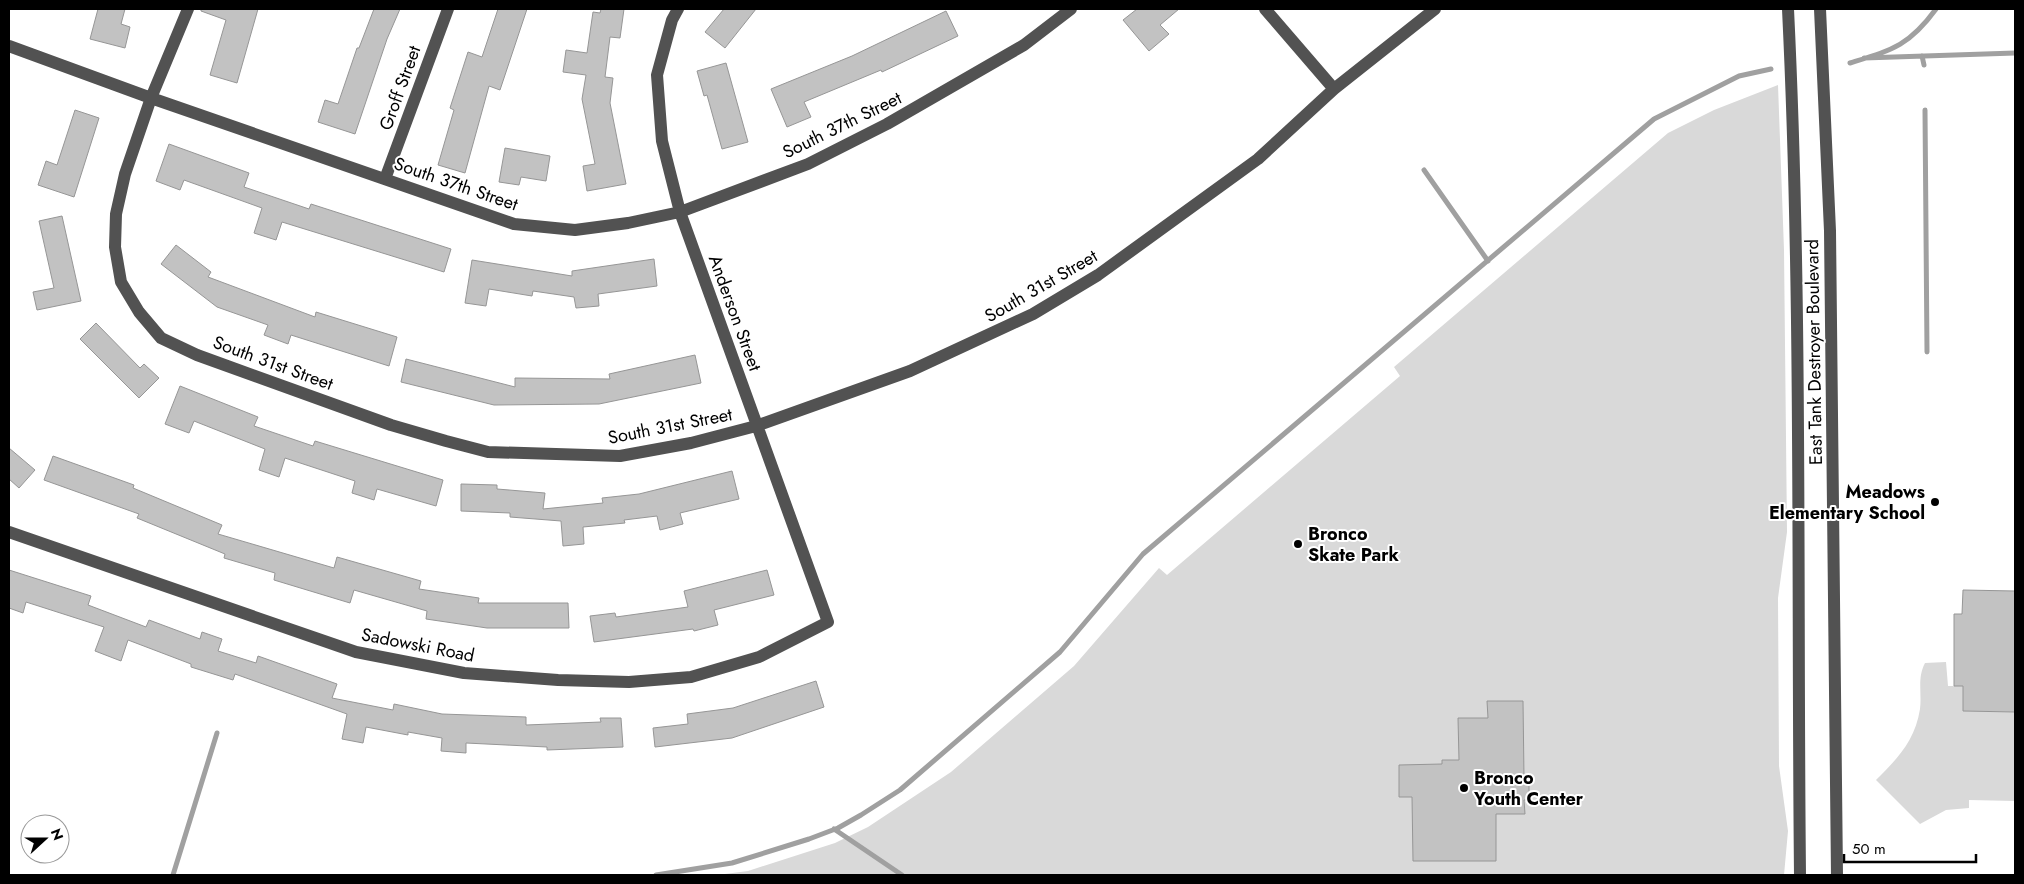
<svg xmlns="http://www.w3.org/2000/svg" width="2024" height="884" viewBox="0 0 2024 884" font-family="Jost,sans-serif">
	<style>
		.green { fill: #d9d9d9 }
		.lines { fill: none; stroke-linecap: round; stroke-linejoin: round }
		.stream { stroke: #a0a0a0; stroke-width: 5 }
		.building { fill: #c2c2c2; stroke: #969696 }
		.minor { stroke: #525252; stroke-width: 12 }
		.poi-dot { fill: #000; stroke: #fff; stroke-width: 2 }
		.labels { text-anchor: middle; stroke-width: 4; stroke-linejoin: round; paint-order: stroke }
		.street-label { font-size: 18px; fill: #000; stroke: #fff }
		.poi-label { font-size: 18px; font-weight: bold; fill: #000; stroke: #fff; text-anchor: start }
	</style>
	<rect width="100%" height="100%" fill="#fff"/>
	<path class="green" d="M1778,85L1784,250L1787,532L1778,598L1779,766L1788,831L1784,875H717L748,871L835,843L868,827L951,772L1074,666L1159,568L1167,575L1400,376L1394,367L1668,133L1714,110Z
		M1946,662L1948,686H1963V711L2015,712V801L1969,800V808L1946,810L1920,824L1876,780C1897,759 1915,741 1920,709C1922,693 1917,678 1925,663Z"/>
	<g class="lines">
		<path class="stream" d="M1922,56L1924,65
			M1864,58L2015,53
			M1850,63C1892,50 1909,46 1936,9
			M1925,110L1927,352
			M1424,170L1488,261
			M834,829L902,875
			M173,875L217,733
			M656,875L732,863L809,839L838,828L861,815L900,790L1060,652L1143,554L1654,119L1739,76L1771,69"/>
	</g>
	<path class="building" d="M98,9H125L121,24L130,27L125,48L90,39Z
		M201,9H258L237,83L210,75L226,20L201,11Z
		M374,9H400L387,39L355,134L318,122L325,100L338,104L357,48H359Z
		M498,9H527L500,90L489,86L465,173L438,165L454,110L450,108L468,52L482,57Z
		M601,9H624L620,38L610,37L605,77L613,78L610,103L626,184L587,191L583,166L595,164L582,99L586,75L563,72L566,50L587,53L593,12L600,13Z
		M724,9H756L725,48L705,32Z
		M1137,9H1179L1160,25L1169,34L1149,51L1123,20Z
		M946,11L958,36L882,72L881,70L804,102L811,117L787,127L771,89L852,56Z
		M726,63L748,142L722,149L707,95L704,96L697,71Z
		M75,110L99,118L74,197L38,185L46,161L57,165Z
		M169,144L249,173L244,187L309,209L311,204L451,249L444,272L282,222L276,240L254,233L262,208L184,180L180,190L156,181Z
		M505,148L550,156L546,181L521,177L519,185L499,182Z
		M62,216L81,301L37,310L33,292L54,288L39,221Z
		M176,245L211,272L208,277L315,317L316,312L397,337L389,366L291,335L288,344L264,335L268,325L217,307L161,264Z
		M654,259L657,286L598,294L599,306L576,308L574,297L533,291L532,296L489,289L486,306L465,303L472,260L572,276V271Z
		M96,323L140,368L144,364L159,378L139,398L80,339Z
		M695,355L701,383L599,404L494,405L401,382L406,359L515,387V378L610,379L609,374Z
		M180,386L258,417L254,426L313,446L315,441L443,480L436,506L377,489L374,500L352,493L355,481L285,458L279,477L259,470L265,449L194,421L189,433L165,424Z
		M9,448L35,470L19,488L9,479Z
		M53,456L134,485L133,488L222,525L218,534L334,568L337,557L421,581L419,589L479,598L478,603H568L569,628H487L426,619L427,611L354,590L350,603L274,580L275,573L224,558L225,554L137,518L139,514L44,480Z
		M732,471L739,499L680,513L683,524L660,530L657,516L624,520L625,523L583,527L584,544L563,546L561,521L510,517V513L461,511V484L497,485V489L545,493L543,509L603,503L602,498L639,494Z
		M9,570L91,596L88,605L146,627L149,620L200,639L202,632L222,639L218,651L256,663L258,656L337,684L332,698L393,710L394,704L442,714L526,717V725L601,722L600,718H621L623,747L547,750V747L466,743V753L441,751L442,738L408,732V735L366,727L363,743L342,739L347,714L235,674L233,680L191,667V664L128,640L121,661L95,651L104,627L26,602L23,613L9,608Z
		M767,570L774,595L714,610L718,625L694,631L693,629L594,642L590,616L615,613L616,617L688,607L684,591Z
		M1963,590L2015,591V712L1963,711V686H1954V614H1962Z
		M816,681L824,707L732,738L655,747L653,728L688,724L687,714L733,708Z
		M1487,701H1523L1524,778H1529V800H1524L1525,814H1496V861H1413L1412,797H1399V765L1442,764V760H1459L1458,718H1488Z"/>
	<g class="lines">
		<path class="minor" d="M188,9L151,98L125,174L116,214L115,247L121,282L139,312L161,338L197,355L391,425L446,441L488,452L620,456L691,443L756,426L910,371L1033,314L1098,275L1258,159L1334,89L1435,9
			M1265,9L1334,89
			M1788,9C1802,297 1797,587 1800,875
			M1820,9L1830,231L1837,875
			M9,46L151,98L514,224L575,230L628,223L680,212L808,164L887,124L1024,45L1071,9
			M385,179L448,9
			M9,532L356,652L464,673L558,680L629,682L691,677L759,657L828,622L680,212L662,141L657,75L672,20L678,9"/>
	</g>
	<g class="poi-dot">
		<circle cx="1935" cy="502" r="5"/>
		<circle cx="1298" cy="544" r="5"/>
		<circle cx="1464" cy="788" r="5"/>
	</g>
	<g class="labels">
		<g class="street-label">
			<text transform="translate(400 88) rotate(-70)" y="6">Groff Street</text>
			<text transform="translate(842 125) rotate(-26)" y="6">South 37th Street</text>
			<text transform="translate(456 184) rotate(19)" y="6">South 37th Street</text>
			<text transform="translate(1041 286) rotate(-30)" y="6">South 31st Street</text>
			<text transform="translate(735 313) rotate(70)" y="6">Anderson Street</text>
			<text transform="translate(1814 352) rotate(-91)" y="6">East Tank Destroyer Boulevard</text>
			<text transform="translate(273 363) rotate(20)" y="6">South 31st Street</text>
			<text transform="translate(670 426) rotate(-11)" y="6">South 31st Street</text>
			<text transform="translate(418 645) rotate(11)" y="6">Sadowski Road</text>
		</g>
		<g class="poi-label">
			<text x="1925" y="498" text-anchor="end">Meadows<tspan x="1925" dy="21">Elementary School</tspan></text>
			<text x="1308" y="540">Bronco<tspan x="1308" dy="21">Skate Park</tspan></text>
			<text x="1474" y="784">Bronco<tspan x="1474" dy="21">Youth Center</tspan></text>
		</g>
	</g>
	<rect width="2024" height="884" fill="none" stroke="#000000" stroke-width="20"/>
	<g transform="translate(45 839) rotate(69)"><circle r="24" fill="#ffffff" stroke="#999999"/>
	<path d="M0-4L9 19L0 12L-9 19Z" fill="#000000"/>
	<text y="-8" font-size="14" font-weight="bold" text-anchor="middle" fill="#000000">N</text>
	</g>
	<path d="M1844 854v8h132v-8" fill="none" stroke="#000000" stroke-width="2.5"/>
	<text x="1852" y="854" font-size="15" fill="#000000" stroke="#ffffff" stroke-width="4" paint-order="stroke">50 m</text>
</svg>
